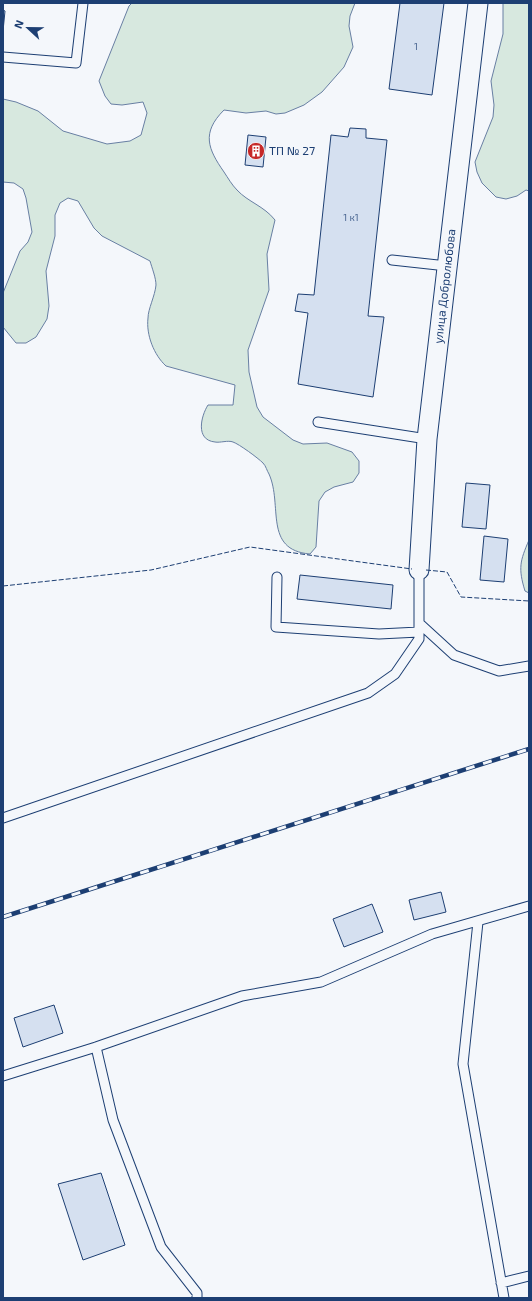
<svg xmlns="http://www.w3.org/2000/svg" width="532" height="1301" viewBox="0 0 532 1301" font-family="'Exo 2',sans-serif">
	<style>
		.green { fill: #d7e8df; stroke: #687fa3 }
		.building { fill: #d5e0f0; stroke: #1d3f73 }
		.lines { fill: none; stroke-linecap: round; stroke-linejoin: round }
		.service-casing { stroke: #1d3f73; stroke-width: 11 }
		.minor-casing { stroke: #1d3f73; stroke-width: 21 }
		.service { stroke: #f4f7fb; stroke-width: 9 }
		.minor { stroke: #f4f7fb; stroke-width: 19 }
		.rail-casing { stroke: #1d3f73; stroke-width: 4.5 }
		.rail { stroke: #f4f7fb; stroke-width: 3; stroke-dasharray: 9; stroke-linecap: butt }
		.fence { stroke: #1d3f73; stroke-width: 1; stroke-dasharray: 5 2; stroke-linecap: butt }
		.labels { text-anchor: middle; stroke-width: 3; stroke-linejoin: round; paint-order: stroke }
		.number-label { font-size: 10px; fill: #4b6792 }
		.poi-label { font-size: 12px; fill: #1d3f73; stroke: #f4f7fb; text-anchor: start }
		.street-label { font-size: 12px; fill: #1d3f73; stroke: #f4f7fb }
	</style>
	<rect width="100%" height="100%" fill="#f4f7fb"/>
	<path class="green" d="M132,3H355L350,16L349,26L353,47L344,67L322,92L304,105L285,113L276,114L266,111L246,113L224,110C201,133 208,149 224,172C228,178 232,185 237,190C248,202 264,206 275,220L267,254L269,290L248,350L249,372L257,407L263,417L293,440L303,444L327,443L352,452L359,461V473L353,482L334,487L325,492L319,501L316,547L310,554C263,550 283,505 269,474C267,471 266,466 263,463C258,458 239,444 233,442C228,440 220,443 215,442C195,440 201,416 208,405H233L235,385L166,366C154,355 146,335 148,318C148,309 155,296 156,285C156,278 152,268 150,261L102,236L94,228L78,201L68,198L60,203L55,215V236L46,271L49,306L47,319L36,337L26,343H16L3,327V293L20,251L28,242L32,232L26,198L23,189L14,183L3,182V99L16,102L38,111L63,131L107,144L130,141L141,135L147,113L143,102L122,105L111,104L105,96L99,81L129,6Z
		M503,3H529V191L526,190L517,196L506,199L496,197L482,183L477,172L475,162L493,117L494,105L491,81L503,34Z
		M529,540V593L525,591C518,568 520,561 529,540Z"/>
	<path class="building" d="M400,3H444L432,95L389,89Z
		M3,10L5,11L3,31Z
		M350,128L366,129V138L387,140L368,316L384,317L373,397L298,384L308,313L295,311L298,294L314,295L331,135L348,137Z
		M248,135L266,137L263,167L245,165Z
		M466,483L490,485L486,529L462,527Z
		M484,536L508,539L504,582L480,580Z
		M300,575L393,585L391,609L297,599Z
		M441,892L446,912L414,920L409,900Z
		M372,904L383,932L344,947L333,919Z
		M54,1005L63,1033L23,1047L14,1018Z
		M101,1173L125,1245L83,1260L58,1184Z"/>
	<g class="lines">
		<defs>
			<path id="service" d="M3,57L76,63L83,3
				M392,260L447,266
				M318,422L427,439
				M277,577L276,627L379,634L419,632
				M419,623L454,655L499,671L529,666
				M3,818L368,693L395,674L419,639V570
				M478,922L463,1064L504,1298
				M96,1047L113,1120L161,1247L197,1293V1298
				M3,1076L96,1047L242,996L321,982L432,934L529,906
				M501,1283L529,1276"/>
			<g id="minor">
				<path id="s1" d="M419,570L427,439L478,3"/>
			</g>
		</defs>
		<use href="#service" class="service-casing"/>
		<use href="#minor" class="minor-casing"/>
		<use href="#service" class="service"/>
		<use href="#minor" class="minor"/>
		<defs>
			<path id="rail" d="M3,917L529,749"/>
		</defs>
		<use href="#rail" class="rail-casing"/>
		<use href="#rail" class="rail"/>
		<path class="fence" d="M426,570L447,572L461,597L529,601
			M3,586L151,570L250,547L412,569"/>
	</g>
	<defs>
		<symbol id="building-disc" viewBox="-11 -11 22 22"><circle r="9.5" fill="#c62828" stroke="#f4f7fb"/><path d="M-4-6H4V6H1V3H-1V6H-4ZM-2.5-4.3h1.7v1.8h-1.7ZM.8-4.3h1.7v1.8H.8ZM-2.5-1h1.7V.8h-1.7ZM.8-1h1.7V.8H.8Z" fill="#fff"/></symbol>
	</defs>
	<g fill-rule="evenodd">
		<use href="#building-disc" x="246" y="141" width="20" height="20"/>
	</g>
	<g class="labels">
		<g class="number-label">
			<text x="416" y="50">1</text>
			<text x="351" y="221">1 к1</text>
		</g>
		<g class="poi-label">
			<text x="269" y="155">ТП № 27</text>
		</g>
		<g class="street-label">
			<text dy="4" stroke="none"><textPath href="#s1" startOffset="285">улица Добролюбова</textPath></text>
		</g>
	</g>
	<rect width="532" height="1301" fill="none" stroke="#1d3f73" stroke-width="8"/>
	<g transform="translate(28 28) rotate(292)" stroke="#f4f7fb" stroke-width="3" paint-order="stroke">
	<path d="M0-3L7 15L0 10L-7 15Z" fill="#1d3f73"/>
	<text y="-6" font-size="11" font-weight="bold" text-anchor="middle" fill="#1d3f73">N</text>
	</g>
</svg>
